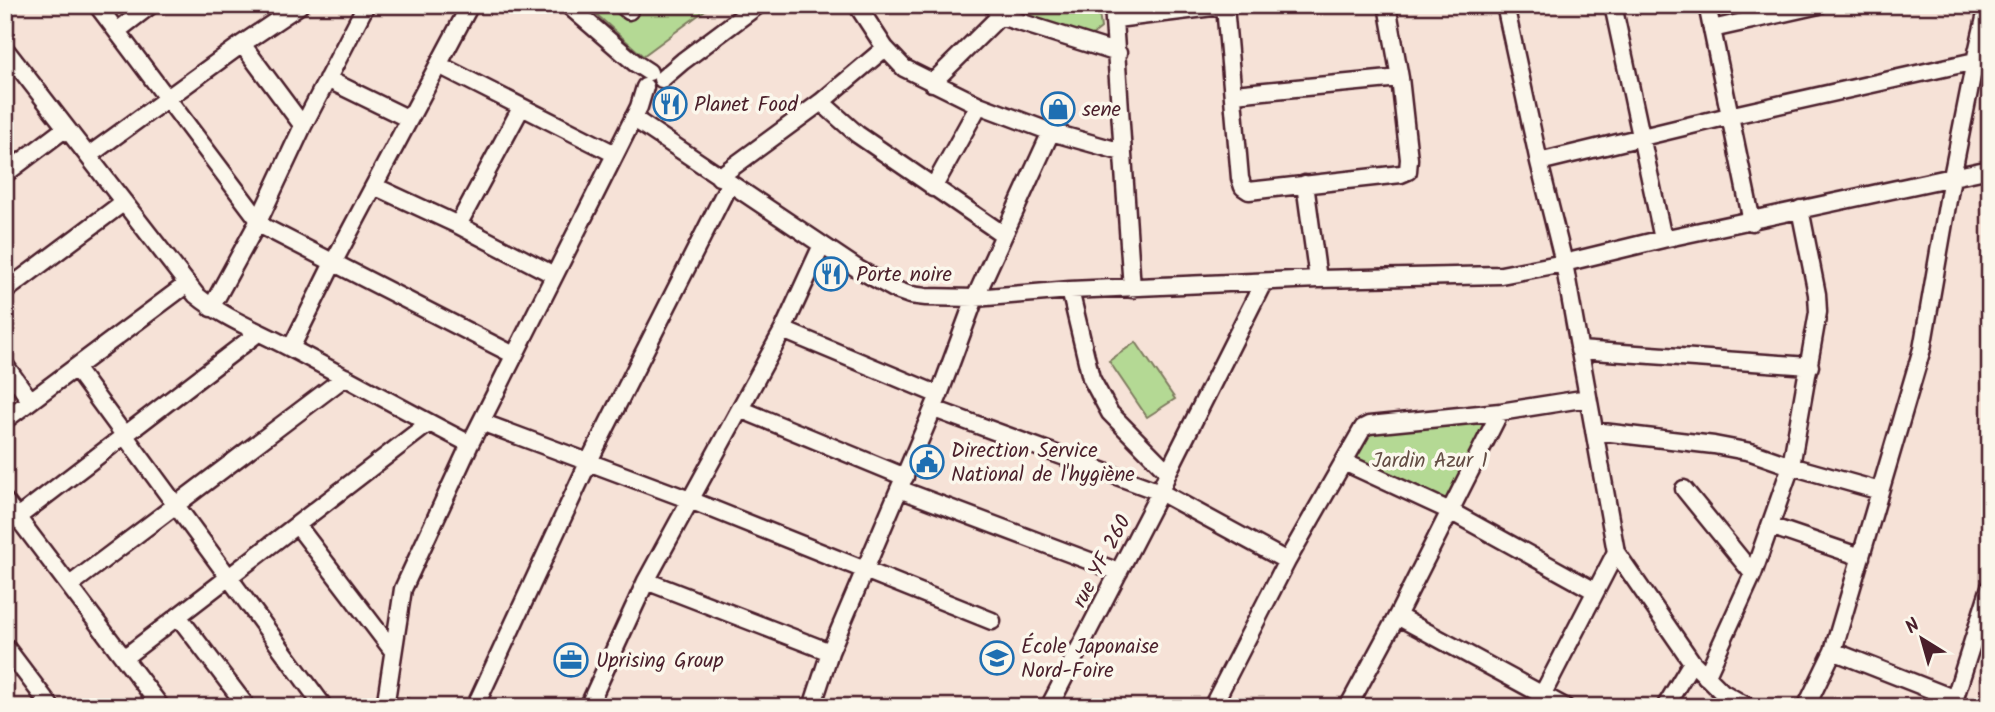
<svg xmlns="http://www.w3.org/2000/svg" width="1995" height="712" viewBox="0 0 1995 712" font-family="Kalam,sans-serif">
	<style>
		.green { fill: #b4d994; stroke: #7f7c60; stroke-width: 2 }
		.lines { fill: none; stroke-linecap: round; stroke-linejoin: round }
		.minor-casing { stroke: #4a1f2b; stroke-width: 21 }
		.minor { stroke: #fbf7ec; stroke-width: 16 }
		.labels { text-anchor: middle; stroke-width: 7; stroke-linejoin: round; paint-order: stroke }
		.poi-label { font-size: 21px; fill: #4a1f2b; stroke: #fbf7ec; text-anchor: start }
		.park-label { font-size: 21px; fill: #644e45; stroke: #fbf7ec }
		.street-label { font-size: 21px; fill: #4a1f2b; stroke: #fbf7ec }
	</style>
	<rect width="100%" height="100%" fill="#f6e2d7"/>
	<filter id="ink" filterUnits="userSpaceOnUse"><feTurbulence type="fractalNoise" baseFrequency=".0143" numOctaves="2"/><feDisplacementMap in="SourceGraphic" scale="14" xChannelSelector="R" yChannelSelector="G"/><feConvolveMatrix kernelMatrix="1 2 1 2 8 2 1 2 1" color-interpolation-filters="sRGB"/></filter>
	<g filter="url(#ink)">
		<path class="green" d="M586,5H712L643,56Z
			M1098,5L1101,28L1091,36L1028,17V5Z
			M1136,342L1175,399L1147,417L1109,361Z
			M1489,419L1446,502L1352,459L1367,433Z"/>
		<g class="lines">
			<defs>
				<path id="minor" d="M97,5L264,227L514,355
					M568,5L635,63L649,72
					M622,5L629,11
					M857,5L885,48L904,68L979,105L1051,132L1122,152
					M992,5L1000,16L1118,53
					M1113,5L1132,289
					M1505,5L1539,162L1564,263L1616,552L1692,662L1722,692L1748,707
					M1613,5L1663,239
					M1707,5L1752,222
					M1225,6L1240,178L1243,187L1249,191L1401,174L1408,171L1409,159L1400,78L1387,5
					M1116,19L1229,5
					M1712,29L1819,5
					M117,31L151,5
					M242,44L303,126
					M5,49L196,295C225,319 261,332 294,350C353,381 411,414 470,444
					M439,65L615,154
					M327,79L409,119
					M662,79L683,61L758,5
					M932,83L1011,5
					M1234,94L1400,78
					M821,102L857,134L1004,235
					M633,118L858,269L896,290L910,295L926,297L975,298L1070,290L1318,279L1501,275L1564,263L1663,239L1990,169
					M88,156L242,44L300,5
					M1539,162L1729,116L1975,61
					M5,174L66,128
					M719,177L821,102L885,48
					M1305,184L1318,279
					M374,186L458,225L554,275
					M933,188L979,105
					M458,225L521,108
					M1070,290L1091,378L1110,413L1168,472
					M5,291L124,202
					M211,308L258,222L303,126L366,5
					M783,330L939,395
					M291,348L333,263L470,5
					M1579,350L1810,366
					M5,365L30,400
					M75,368L324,707
					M740,409L905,477
					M934,409L1160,492L1287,561
					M5,420L187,284
					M481,422L690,500L992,621
					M1594,431L1714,445L1751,452L1791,466L1880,491
					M1344,462L1450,511L1595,591
					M899,489L1119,572
					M1684,489L1753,574
					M5,501L161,707
					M18,517L258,333
					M297,525L393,651
					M1770,526L1861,557
					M646,581L830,652
					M70,585L345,377
					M178,616L247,707
					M1397,616L1565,707
					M5,646L51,707
					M1833,651L1955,699
					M125,657L429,423
					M1706,677L1753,574L1791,466L1818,312L1817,294L1800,209
					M369,707H404
					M385,707L403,589L470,444L639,107L645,87
					M475,707L589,461L729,184
					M588,707L646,581L783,330L822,245
					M812,707L830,652L939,395L975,298L1051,132
					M1049,707L1160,492L1168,472L1263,283
					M1212,707L1287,561L1363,428L1369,425L1500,412L1588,398
					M1348,707L1397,616L1500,412
					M1536,707L1616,552
					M1665,707L1692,662
					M1806,707L1833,651L1922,349L1952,177L1975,61L1988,5
					M1952,707L1990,587"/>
			</defs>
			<use href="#minor" class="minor-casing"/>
			<use href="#minor" class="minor"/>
		</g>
	</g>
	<defs>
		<symbol id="restaurant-ring" viewBox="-11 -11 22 22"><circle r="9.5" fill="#fbf7ec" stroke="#1f6fb2" stroke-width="1.5"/><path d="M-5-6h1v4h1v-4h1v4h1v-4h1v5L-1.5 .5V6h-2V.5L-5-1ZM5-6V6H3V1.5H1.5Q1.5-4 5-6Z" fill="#1f6fb2"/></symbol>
		<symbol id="shop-ring" viewBox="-11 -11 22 22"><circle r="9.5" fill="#fbf7ec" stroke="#1f6fb2" stroke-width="1.5"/><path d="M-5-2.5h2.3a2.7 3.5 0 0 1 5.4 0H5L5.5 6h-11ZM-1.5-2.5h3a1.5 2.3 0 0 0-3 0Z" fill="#1f6fb2"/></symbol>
		<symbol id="civic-ring" viewBox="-11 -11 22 22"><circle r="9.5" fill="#fbf7ec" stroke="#1f6fb2" stroke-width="1.5"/><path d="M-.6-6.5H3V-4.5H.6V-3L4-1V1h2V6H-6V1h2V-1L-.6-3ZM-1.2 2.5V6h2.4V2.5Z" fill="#1f6fb2"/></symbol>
		<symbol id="school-ring" viewBox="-11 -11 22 22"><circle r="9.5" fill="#fbf7ec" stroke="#1f6fb2" stroke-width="1.5"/><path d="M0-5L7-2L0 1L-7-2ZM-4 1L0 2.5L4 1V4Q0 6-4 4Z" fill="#1f6fb2"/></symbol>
		<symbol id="office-ring" viewBox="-11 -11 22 22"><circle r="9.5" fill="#fbf7ec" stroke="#1f6fb2" stroke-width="1.5"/><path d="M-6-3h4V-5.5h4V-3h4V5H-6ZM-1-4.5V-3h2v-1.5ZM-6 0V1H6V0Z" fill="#1f6fb2"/></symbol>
	</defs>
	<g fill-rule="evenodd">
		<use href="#restaurant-ring" x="651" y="85" width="38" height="38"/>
		<use href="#shop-ring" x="1039" y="90" width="38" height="38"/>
		<use href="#restaurant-ring" x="812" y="255" width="38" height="38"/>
		<use href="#civic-ring" x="908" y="443" width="38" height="38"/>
		<use href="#school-ring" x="978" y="639" width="38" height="38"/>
		<use href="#office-ring" x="552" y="641" width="38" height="38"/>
	</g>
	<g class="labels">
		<g class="poi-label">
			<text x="694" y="111">Planet Food</text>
			<text x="1082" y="116">sene</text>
			<text x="856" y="281">Porte noire</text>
			<text x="951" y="457">Direction Service<tspan x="951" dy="24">National de l'hygiène</tspan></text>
			<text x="1021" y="653">École Japonaise<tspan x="1021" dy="24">Nord-Foire</tspan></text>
			<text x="596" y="667">Uprising Group</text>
		</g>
		<g class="park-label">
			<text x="1430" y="467">Jardin Azur 1</text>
		</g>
		<g class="street-label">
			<text transform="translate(1101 561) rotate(-62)" y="7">rue YF 260</text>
		</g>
	</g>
	<rect width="1995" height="712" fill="none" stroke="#fbf7ec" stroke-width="28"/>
	<rect x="14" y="14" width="1967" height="684" fill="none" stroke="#4a1f2b" stroke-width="2.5" filter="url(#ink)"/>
	<g transform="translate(1922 639) rotate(323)" stroke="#fbf7ec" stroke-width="5" paint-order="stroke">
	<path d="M0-5L12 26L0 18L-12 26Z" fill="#4a1f2b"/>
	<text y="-10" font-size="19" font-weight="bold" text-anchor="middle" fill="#4a1f2b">N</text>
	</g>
</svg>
